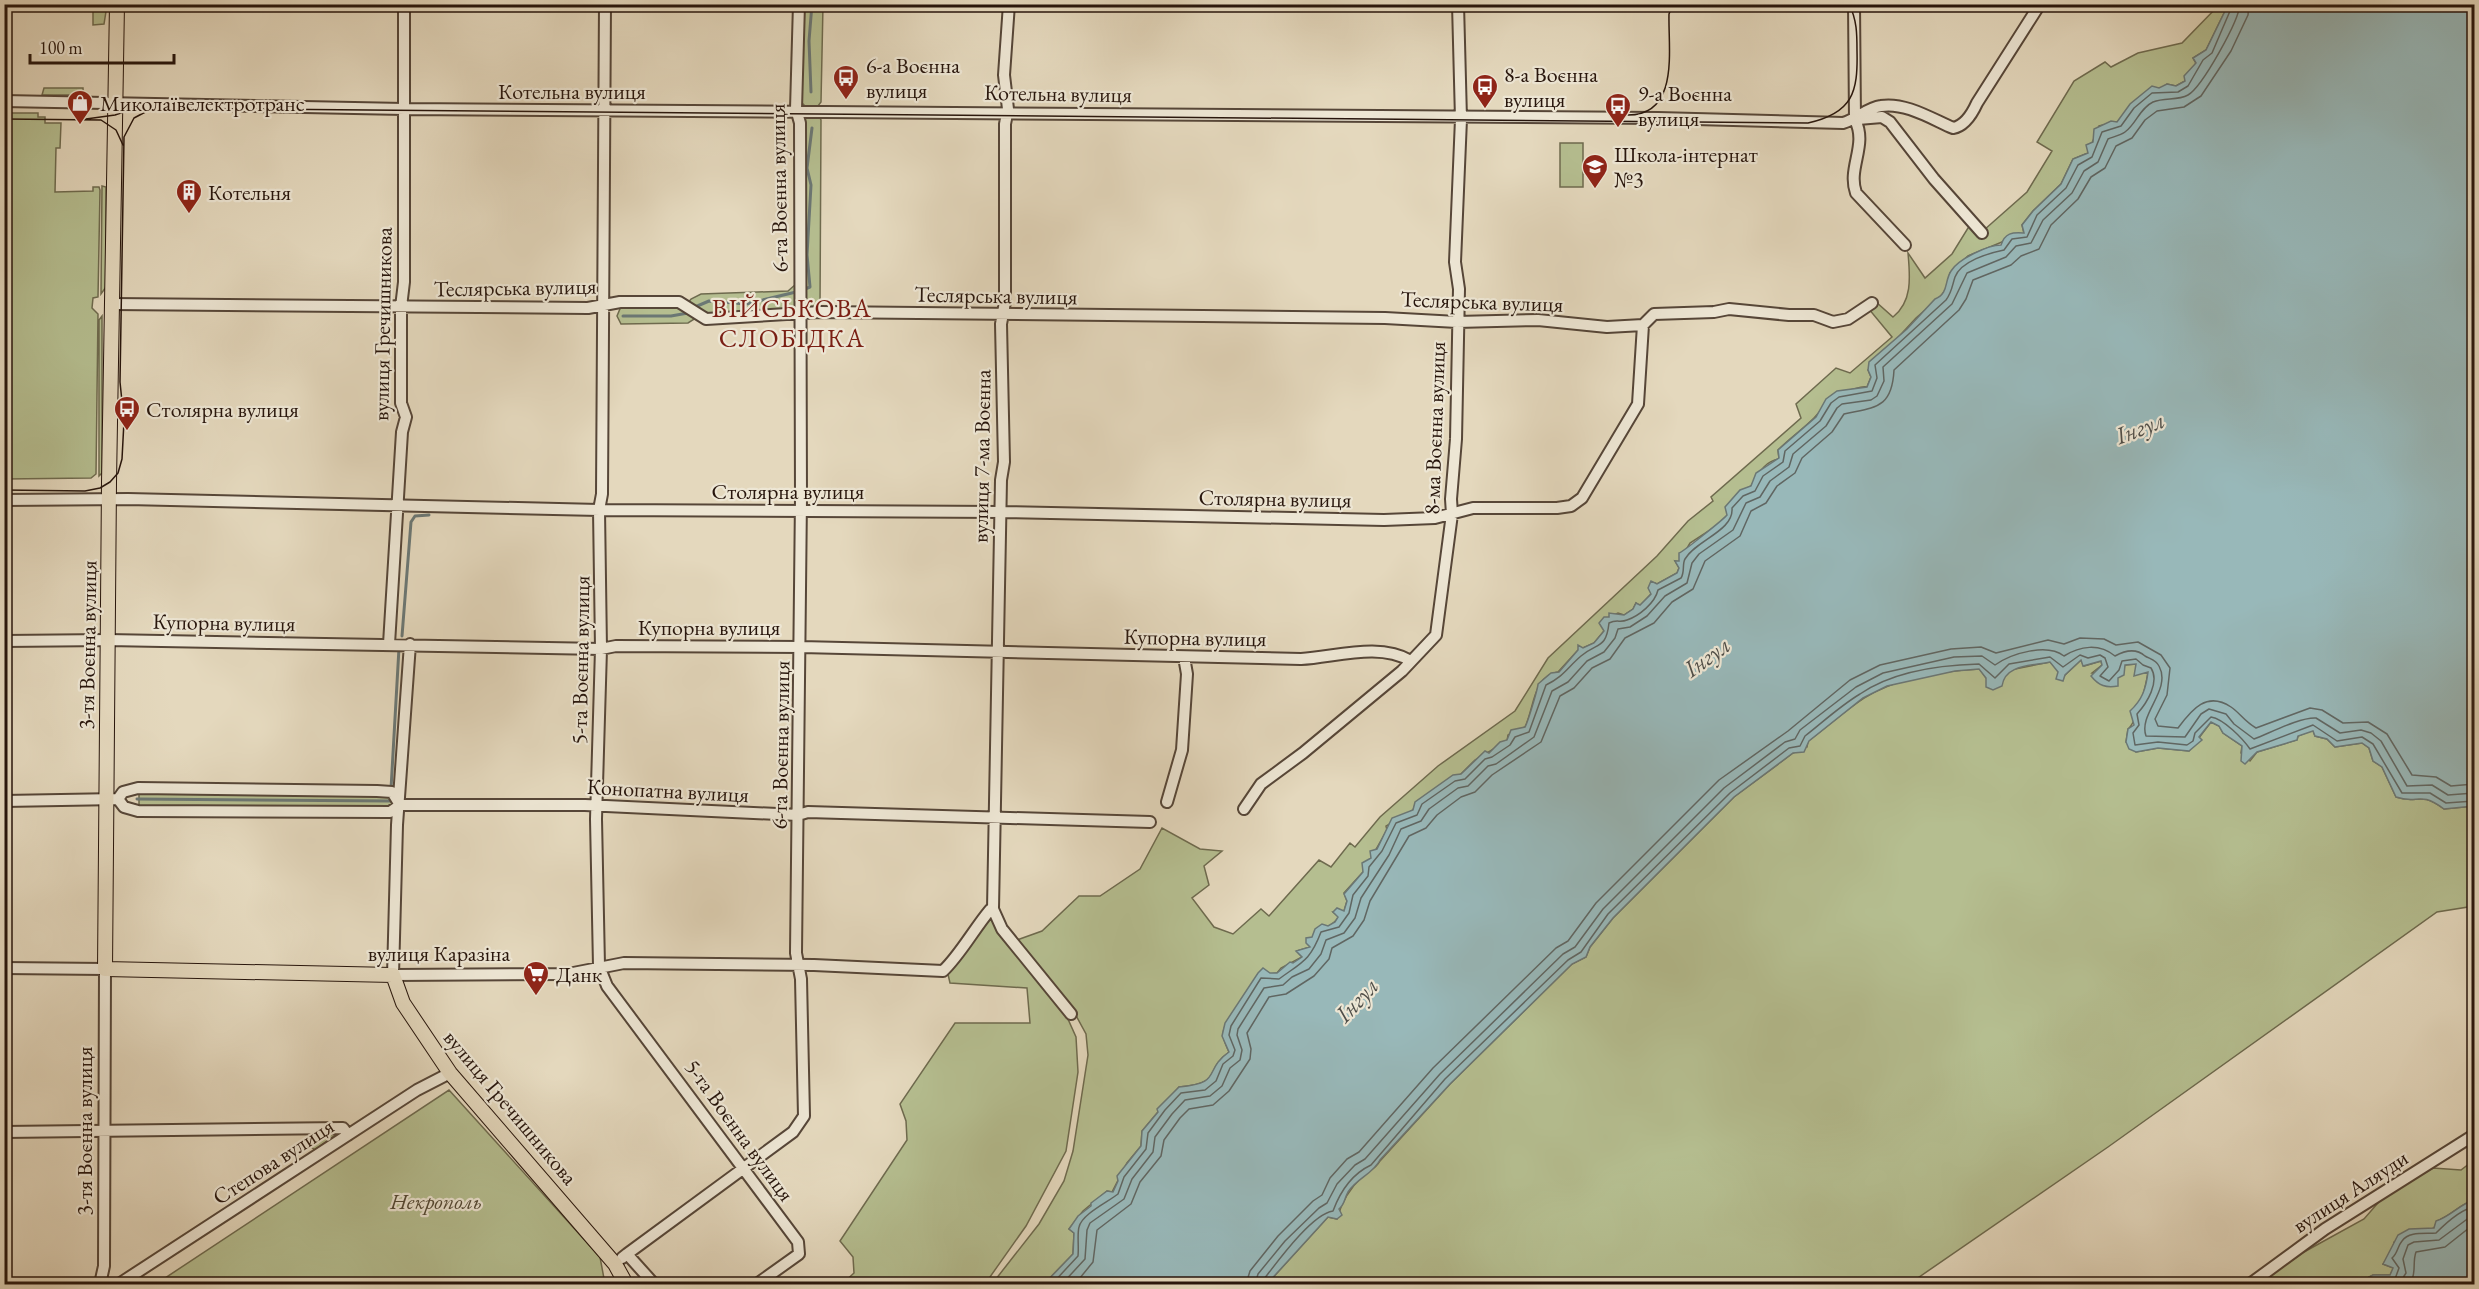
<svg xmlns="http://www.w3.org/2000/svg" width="2479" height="1289" viewBox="0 0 2479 1289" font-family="'EB Garamond',serif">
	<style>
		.green { fill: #b5be90; stroke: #6e6a4e; stroke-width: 1.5 }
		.water { fill: #98b8b9; stroke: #6b7774; stroke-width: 1.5 }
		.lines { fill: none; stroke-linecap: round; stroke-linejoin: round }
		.shore { stroke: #606662; stroke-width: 1.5 }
		.stream { stroke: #6b7774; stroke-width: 3 }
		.minor-casing { stroke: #564638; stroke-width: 14 }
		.major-casing { stroke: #27150c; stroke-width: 16 }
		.minor { stroke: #ede6d4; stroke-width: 10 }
		.major { stroke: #e4d8bd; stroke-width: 14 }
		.tram { stroke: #27150c; stroke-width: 1.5 }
		.labels { text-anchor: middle; stroke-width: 4.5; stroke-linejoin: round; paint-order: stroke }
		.poi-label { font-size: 22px; fill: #27150c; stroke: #ede6d4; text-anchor: start }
		.street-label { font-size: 22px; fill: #27150c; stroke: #ede6d4 }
		.park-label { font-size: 22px; font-style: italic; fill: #524834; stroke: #ede6d4 }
		.water-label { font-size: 24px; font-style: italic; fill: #4f4e49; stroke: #ede6d4 }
		.quarter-label { font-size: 26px; letter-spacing: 1.5px; fill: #7a1f14; stroke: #ede6d4 }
	</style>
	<rect width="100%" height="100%" fill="#e4d8bd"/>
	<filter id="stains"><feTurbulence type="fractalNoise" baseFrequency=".00333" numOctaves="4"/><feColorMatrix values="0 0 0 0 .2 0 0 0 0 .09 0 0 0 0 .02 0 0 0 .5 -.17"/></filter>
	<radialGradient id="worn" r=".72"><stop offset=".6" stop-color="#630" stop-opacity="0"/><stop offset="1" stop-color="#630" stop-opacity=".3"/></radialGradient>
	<path class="green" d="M97,5H107L104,24L93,25V8H97Z
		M802,5H823L821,102L818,106H805L800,101Z
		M2219,5H2228L2206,50L2193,58L2196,63L2185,81L2176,86L2167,84L2117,122L2099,126L2088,153L2073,159L2061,184L2033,211L2022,225L2024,233L1968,256L1950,273L1946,289L1941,296L1916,318L1868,370L1871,377L1867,387C1860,386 1856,389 1849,390C1819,396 1832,401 1814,418C1803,429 1790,438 1778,450L1779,459C1764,461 1758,475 1751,486L1745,489L1724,521L1690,543L1679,562L1675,561L1679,568L1677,573L1657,584L1655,583L1651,594L1640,606L1636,603L1633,609L1624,615L1618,613L1609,617L1604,631L1594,643L1578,650L1558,672C1533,675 1534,709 1525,727L1508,735L1507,741L1475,760L1461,774L1416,802L1413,810L1386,826L1387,830L1363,872L1344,893L1347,901L1344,911L1333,912L1339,917C1332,928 1317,930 1308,944L1310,947L1297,951L1302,957L1281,968L1277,973L1270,974C1257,987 1224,1015 1223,1034C1223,1040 1227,1047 1229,1052C1203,1070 1225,1083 1179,1087L1142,1131L1141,1146L1127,1163L1112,1192L1107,1191L1083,1211L1069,1229L1074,1233L1073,1254L1044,1284H992L1039,1224L1064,1181L1073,1151L1088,1055L1086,1034L1073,1010L1017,940L1042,931L1079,896H1100L1140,869L1162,828L1200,849L1222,851L1204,866L1209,885L1192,898L1214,927L1233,934L1261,909L1269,916L1319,860L1331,867L1350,843L1355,847L1380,817L1438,766L1515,711L1548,658L1657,556L1688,521L1713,501L1711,497L1801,418L1796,404L1836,368L1850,373L1892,337L1868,308L1876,302L1893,317C1913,301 1910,276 1908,253L1925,278L1952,254L1968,228L1976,222L1984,230L2027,192L2052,151L2037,142L2074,81L2105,62L2111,67L2138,53L2182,43Z
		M44,88H83V95H42Z
		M5,113H38V117H45V123H61L60,148H56L55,192L93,191V187H99L100,190L98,297L93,298L92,308L98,314L96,474L91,478L5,479Z
		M805,116H819L821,120L820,307L805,309L803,119Z
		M1560,143H1583V187H1560Z
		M102,186L106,187V287L101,294Z
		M796,284L797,307L792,312L702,314L687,304L691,299L701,294L788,291Z
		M622,304H678L696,318L688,323L621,324L617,316Z
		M102,316V473L99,476V320Z
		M2081,660L2084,666L2101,661L2102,665L2092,673L2118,677L2125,665L2136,664L2148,672C2146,685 2137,722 2128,729L2126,742L2136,752L2158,748L2189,751L2211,722L2219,726L2223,733L2242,746L2241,753L2250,761L2257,752L2297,740L2298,736L2313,730L2315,736L2327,739L2335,747L2362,743L2369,748L2373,761L2382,767L2396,797C2419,805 2418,790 2444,809L2474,806V906L2437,912L2108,1147L1909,1284H1267L1328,1217L1337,1219C1341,1204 1350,1188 1362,1177C1369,1170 1375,1170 1380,1161L1450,1084L1572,964L1586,957L1590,947L1613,918L1734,797L1793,753L1807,747L1808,741C1827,727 1844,711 1864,698C1896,678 1942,671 1980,669L1986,678L2003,677L2010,670L2050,662L2065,675Z
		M139,791L394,796L398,803L391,809L139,806Z
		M992,916L998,932L1067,1017L1076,1037L1078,1072L1066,1151L1026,1226L985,1284H842L854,1273L853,1257L840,1241L907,1140L906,1121L900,1104L955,1023H1030L1027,988L950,983L947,970L962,948Z
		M449,1090L600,1257L605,1284H156Z
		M307,1131L339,1132L315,1150L310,1146Z
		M2474,1160V1200C2460,1204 2451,1216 2437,1221L2434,1228L2394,1242L2393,1249L2383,1264L2394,1268L2390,1275H2373L2356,1284H2258L2304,1252L2364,1219L2384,1196L2433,1168L2461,1170Z"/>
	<path class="water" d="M2228,5H2474V806L2444,809C2418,790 2419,805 2396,797L2382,767L2373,761L2369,748L2362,743L2335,747L2327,739L2315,736L2313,731L2298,736L2297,740L2257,752L2245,764L2241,761L2242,746L2223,733L2219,726L2211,722L2199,737L2202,740L2189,751L2158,748L2136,752L2129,749L2126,742L2128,729L2134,725L2130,711C2142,700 2146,689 2148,672L2134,676L2136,664L2125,665L2124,675L2118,678V686C2106,688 2099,686 2091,676L2102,665L2101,661L2083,666L2081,660L2065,675L2063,681L2056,679L2058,672L2050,662C2032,666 2005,664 2002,686L1993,690L1986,687V678L1979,669L1955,671L1887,686L1863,698L1809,741L1804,752L1793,753L1734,797L1613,918L1590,947L1586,957L1572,964L1450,1084L1380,1160C1373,1174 1357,1178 1348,1192C1344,1199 1345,1204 1339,1209L1342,1215L1337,1219L1328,1217L1267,1284H1044L1073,1254L1074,1233L1069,1229L1078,1216L1091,1206V1203L1107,1191L1113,1192L1118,1181L1117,1176L1141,1146L1142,1131L1158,1112L1157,1109L1179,1087C1224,1083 1202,1071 1229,1052L1222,1036L1225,1023L1258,973L1263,968L1270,973H1277L1290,962L1293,963L1302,957L1296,951L1310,947L1306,943V938L1312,937L1315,929L1322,924L1328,926L1335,922L1338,917L1333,912L1337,908L1344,911L1347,901L1344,894L1363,872L1362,863L1371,858L1370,851L1377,849L1392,818L1413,810L1415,802L1453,775L1461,774L1485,751L1489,753L1500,742L1507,740L1511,730L1525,727C1528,722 1538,688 1538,684L1551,673L1559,672L1578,650V645L1583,648L1594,643L1604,631L1599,623L1604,617H1609V613L1624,615L1633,609L1636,603L1640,605L1651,594L1648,588L1651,581L1657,584L1677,573L1679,568L1675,561H1679V553C1683,552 1725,518 1727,515L1725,507L1740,490L1751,486L1756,473L1779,458L1778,450L1816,417L1826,399L1837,391L1867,387L1871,377L1868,370L1869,362L1907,329L1935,299C1949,293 1944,282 1951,271C1958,259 1988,245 2001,245C2005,233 2012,232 2024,233L2022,225L2033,211L2061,184L2073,159L2088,153L2086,145L2093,142L2094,129L2111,121L2117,122L2130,104L2152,86L2159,88L2167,84L2176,86L2185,81L2184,76L2196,63L2193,58L2206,50Z
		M2474,1200V1284H2356L2373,1275H2390L2393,1268L2383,1264L2398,1235L2409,1229L2434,1228L2436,1221C2451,1216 2460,1204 2474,1200Z"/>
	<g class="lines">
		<path class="shore" d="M1052,1284L1078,1256C1079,1247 1077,1234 1079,1227C1082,1214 1108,1202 1118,1194L1124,1177L1146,1149L1148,1133L1165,1110L1181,1093L1205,1090L1216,1081L1223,1064L1233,1056L1235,1050L1229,1035L1231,1026L1261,978L1279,979C1302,962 1310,961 1321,932L1339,927L1349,913L1353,895L1368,876L1369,867L1382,851L1396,823L1417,815L1422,804L1455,781L1465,779L1485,759L1492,757L1510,745L1515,737L1529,732L1546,685C1563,677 1567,668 1581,656C1597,642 1606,650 1609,623C1617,619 1620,623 1627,620C1639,616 1655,603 1658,590L1681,578C1685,572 1682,564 1685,559C1696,540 1734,531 1732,508L1743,496L1755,491L1763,476L1783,462L1785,451L1820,421L1831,403L1839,397L1872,391L1877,378L1875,365L1946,300C1952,292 1952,286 1955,277C1961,261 1989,253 2004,250L2012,239L2027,237L2037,215L2066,188L2078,165L2092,157L2102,132L2121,126L2134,108L2152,93L2178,92L2188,86L2203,60L2212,53L2233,4
			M1062,1284L1085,1259L1087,1230L1090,1223L1124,1199L1132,1179L1153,1152L1155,1137L1172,1114L1185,1100L1210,1096L1222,1086L1230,1068L1240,1060L1242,1050L1237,1035L1238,1029L1264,988L1283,985L1292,977L1309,969L1321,954L1326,940L1344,933L1355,918L1361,898L1389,855L1401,829L1421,821L1429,809L1458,788L1468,786L1488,766L1496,764L1534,737L1552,691L1568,682L1587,661L1604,652L1615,638L1618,629L1630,627L1647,616L1665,596L1687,583L1692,563L1699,554L1733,530L1746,503L1760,497L1770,481L1789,467L1793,454L1826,426L1837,408L1842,404L1871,400L1877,396L1884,381L1883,367L1952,304L1967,273L2006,257L2016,246L2031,243L2043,220L2072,193L2084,171L2098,162L2108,139C2113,137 2121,135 2125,132C2136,124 2140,108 2153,102C2165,97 2177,101 2188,95C2202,87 2239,21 2240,4
			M1075,1284L1093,1262L1097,1230L1131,1204L1140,1182L1161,1156L1164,1140L1180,1118L1189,1109L1213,1105L1229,1091L1250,1059L1251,1049L1247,1033L1269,997L1286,994L1314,976L1329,959L1332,948L1353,936L1364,920L1370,901L1409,836L1426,828L1437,815L1461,797L1475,792L1492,775L1541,742L1560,696L1574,688L1592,668L1610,659L1625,638L1654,623L1672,602L1693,589L1705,561L1740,536L1751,511L1766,503L1777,486L1795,473L1802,458L1832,432L1844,414C1875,407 1892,409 1894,370L1959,310L1966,299L1973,280L2011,265L2021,256L2039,249L2051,225L2078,199L2091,177L2105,168L2116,146L2132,138L2145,120L2157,111L2184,107L2201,96L2231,51L2248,15L2249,4
			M1246,1284L1250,1271L1278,1236L1313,1201L1322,1195L1330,1178L1347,1159L1359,1152L1433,1068L1556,948L1568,941L1596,903L1719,780L1788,731L1850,680L1880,665L1951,649L1981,647L1996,653L2048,640L2064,644L2080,638L2104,639L2116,645L2138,642L2161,655L2170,668L2167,695L2155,719L2158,726L2178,728C2192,709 2207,691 2231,707C2240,713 2244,721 2256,728L2310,708L2322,710L2343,723L2368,722L2387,734L2412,775L2436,777L2451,786L2474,784
			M1255,1284L1258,1274L1285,1241L1319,1208L1327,1203L1337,1184L1355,1165L1365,1159L1440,1074L1563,954L1575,947L1603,909L1724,788L1785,742L1795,739L1800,730L1856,687L1883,673L1954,657L1982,656L1995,665C2012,653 2047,643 2064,656C2080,646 2099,643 2115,656C2124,651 2136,648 2145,656C2150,659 2156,660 2159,666C2172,690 2138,714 2146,736L2185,737L2201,714L2209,709L2226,714L2234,724L2254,739C2270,733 2300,717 2316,718L2340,733L2361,730L2371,733L2381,741L2407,786L2432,785L2448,795L2474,793
			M1263,1284L1264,1279C1278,1261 1312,1214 1333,1211C1340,1192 1352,1174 1371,1165L1445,1079L1568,960L1581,952L1608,914L1730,793L1789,748L1800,746L1805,736C1823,722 1840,706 1860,694C1892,672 1940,665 1979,664L1995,678L2009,664L2050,657L2063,667L2080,655L2088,658L2100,655L2105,658L2108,667L2100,676L2109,681L2119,670L2122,661L2136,659L2143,665L2151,668C2160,682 2147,703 2137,714L2139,725L2133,733L2135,745L2158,742L2187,745L2193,741L2195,733L2211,717C2224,719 2243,739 2250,749L2313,725L2337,741L2362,737L2373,744L2402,793H2430L2446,803L2474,801
			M2366,1284L2395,1279L2399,1268L2392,1258C2398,1253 2397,1247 2402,1241C2409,1231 2425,1234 2436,1233C2445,1224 2461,1209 2474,1207
			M2399,1284L2406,1273L2403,1259L2408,1245L2414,1242L2439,1240L2474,1214
			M2410,1284C2417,1273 2412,1263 2416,1252L2445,1247L2474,1224"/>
		<path class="stream" d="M811,92L809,41L812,4
			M805,289L810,287L807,255L811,185L807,168L812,128
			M695,307L709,301L746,304L796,292
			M623,316H671L688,313
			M402,636L411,522L415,516L429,515
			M391,789L399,648
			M137,799L390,801L391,798"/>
		<defs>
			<path id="minor" d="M605,4L602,494L599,510L601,649L596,819L599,966L607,986L798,1242L799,1254L757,1284
				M1009,4L1004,75L1008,109L1005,124V302L1001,324L1004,462L1001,480L993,909L1002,929L1071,1014
				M1854,4L1855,120C1868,145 1847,168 1856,193L1905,245
				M4,101L404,109L1658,118L1843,123C1857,119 1867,108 1881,106C1905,102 1932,119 1953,128C1965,126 1972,114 1977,103L2040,4
				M1858,119L1882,117L1890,122L1934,179L1982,233
				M112,304L588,308L620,302H679L706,319L820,312L1385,318L1457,322L1538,320L1607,327L1643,325L1654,314L1714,312L1729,309L1789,315H1814L1833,322L1848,319L1872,303
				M4,500L128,499L599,510L1001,512L1384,520L1435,518L1473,508H1557L1571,506L1582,498L1638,404L1643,325
				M4,641L108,640L601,649L616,646L801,647L1301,659C1336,657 1379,642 1411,661
				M389,644L402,432L406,417L401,403V307L404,282V4
				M410,644L397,825L393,975L568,974L624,963L814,965L943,971C960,955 974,929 990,910L993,909
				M118,799L123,792L138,788L377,791L392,792L400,805
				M4,801L118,799L124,807L138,811L390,812L400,805H585L798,815L808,812L1150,822
				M1167,802L1182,750L1187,674L1184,657
				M1244,809L1261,784L1303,753L1402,671L1436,635L1452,514L1451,499L1456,439L1459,289L1455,262L1461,119L1458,4
				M4,968L105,969L104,1266L100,1284
				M4,1132L343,1128L348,1135
				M627,1254L793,1132L804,1116L801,979L796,953L801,498L800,123L796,109L799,4
				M622,1258L627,1254L654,1284
				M119,1284L417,1090L450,1073
				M2250,1284L2325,1229L2474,1135"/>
			<path id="major" d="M117,4L109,482L105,969L393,975L403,1003L450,1073L615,1264L626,1284"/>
		</defs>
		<use href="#minor" class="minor-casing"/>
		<use href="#major" class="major-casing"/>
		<use href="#minor" class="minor"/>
		<use href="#major" class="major"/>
		<path class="tram" d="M1628,115C1680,115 1668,49 1669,14L1673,4
			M4,119L101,120L116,130L123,145
			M86,119L115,115L144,105
			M4,490L85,491L100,488L110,482L118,473L122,459L124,421L120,382L124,137L134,118L153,108L1808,123C1853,113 1858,92 1857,51C1857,34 1857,20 1849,4"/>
	</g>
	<defs>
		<symbol id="bus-pin" viewBox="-11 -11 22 30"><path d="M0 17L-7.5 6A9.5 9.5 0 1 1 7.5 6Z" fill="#8f2418" stroke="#ede6d4"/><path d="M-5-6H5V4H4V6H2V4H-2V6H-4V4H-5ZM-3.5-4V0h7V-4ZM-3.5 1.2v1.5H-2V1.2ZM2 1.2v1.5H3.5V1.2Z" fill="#fff"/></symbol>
		<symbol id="shop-pin" viewBox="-11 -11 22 30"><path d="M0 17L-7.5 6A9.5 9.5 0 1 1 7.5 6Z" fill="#8f2418" stroke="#ede6d4"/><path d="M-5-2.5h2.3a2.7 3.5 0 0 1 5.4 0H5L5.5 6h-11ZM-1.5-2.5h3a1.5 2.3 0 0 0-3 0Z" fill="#fff"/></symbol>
		<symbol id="school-pin" viewBox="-11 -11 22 30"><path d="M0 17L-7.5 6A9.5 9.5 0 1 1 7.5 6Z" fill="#8f2418" stroke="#ede6d4"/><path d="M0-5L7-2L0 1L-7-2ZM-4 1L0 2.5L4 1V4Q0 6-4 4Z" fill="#fff"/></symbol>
		<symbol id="building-pin" viewBox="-11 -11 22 30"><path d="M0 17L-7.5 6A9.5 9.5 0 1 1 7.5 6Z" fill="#8f2418" stroke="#ede6d4"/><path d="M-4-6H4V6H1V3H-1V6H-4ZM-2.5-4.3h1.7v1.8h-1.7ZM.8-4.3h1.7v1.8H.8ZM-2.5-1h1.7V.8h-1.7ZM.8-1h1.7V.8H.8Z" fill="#fff"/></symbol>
		<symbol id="supermarket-pin" viewBox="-11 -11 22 30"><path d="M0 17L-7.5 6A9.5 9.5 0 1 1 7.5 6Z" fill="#8f2418" stroke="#ede6d4"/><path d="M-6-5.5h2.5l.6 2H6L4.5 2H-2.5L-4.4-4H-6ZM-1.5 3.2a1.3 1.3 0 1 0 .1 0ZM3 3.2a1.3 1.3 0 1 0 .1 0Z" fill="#fff"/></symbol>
	</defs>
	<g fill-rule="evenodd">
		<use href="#bus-pin" x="831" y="63" width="30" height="40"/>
		<use href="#bus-pin" x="1470" y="72" width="30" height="40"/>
		<use href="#shop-pin" x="65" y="88" width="30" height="40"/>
		<use href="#bus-pin" x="1603" y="91" width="30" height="40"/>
		<use href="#school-pin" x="1580" y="152" width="30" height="40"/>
		<use href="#building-pin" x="174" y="177" width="30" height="40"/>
		<use href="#bus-pin" x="112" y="394" width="30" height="40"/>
		<use href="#supermarket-pin" x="521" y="959" width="30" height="40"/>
	</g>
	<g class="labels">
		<g class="poi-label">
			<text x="866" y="73">6-а Воєнна<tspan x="866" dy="25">вулиця</tspan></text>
			<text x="1504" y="82">8-а Воєнна<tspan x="1504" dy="25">вулиця</tspan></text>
			<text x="1638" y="101">9-а Воєнна<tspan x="1638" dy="25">вулиця</tspan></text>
			<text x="100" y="111">Миколаївелектротранс</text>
			<text x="1614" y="162">Школа-інтернат<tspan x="1614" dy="25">№3</tspan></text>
			<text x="208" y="200">Котельня</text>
			<text x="146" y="417">Столярна вулиця</text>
			<text x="556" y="982">Данк</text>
		</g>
		<g class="street-label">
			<text x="572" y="99">Котельна вулиця</text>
			<text transform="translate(1058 93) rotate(1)" y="8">Котельна вулиця</text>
			<text transform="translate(778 188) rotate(-91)" y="8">6-та Воєнна вулиця</text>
			<text transform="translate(515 287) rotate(-1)" y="8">Теслярська вулиця</text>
			<text transform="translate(996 295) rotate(1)" y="8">Теслярська вулиця</text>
			<text transform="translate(1482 301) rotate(2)" y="8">Теслярська вулиця</text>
			<text transform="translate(382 324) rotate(-89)" y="8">вулиця Гречишникова</text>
			<text transform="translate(1434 428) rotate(-88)" y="8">8-ма Воєнна вулиця</text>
			<text transform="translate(981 456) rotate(-89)" y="8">вулиця 7-ма Воєнна</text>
			<text x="788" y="499">Столярна вулиця</text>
			<text transform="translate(1275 498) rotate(1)" y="8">Столярна вулиця</text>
			<text transform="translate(224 622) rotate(1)" y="8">Купорна вулиця</text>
			<text x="709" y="635">Купорна вулиця</text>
			<text transform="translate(1195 637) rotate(1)" y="8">Купорна вулиця</text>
			<text transform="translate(87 645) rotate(-89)" y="8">3-тя Воєнна вулиця</text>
			<text transform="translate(580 660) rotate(-89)" y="8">5-та Воєнна вулиця</text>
			<text transform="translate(780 745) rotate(-89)" y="8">6-та Воєнна вулиця</text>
			<text transform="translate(668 790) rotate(3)" y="8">Конопатна вулиця</text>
			<text x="439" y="961">вулиця Каразіна</text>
			<text transform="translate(511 1107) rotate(50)" y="8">вулиця Гречишникова</text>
			<text transform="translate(740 1130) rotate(54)" y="8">5-та Воєнна вулиця</text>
			<text transform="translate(84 1131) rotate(-90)" y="8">3-тя Воєнна вулиця</text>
			<text transform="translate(273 1161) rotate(-33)" y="8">Степова вулиця</text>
			<text transform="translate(2350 1191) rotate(-33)" y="8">вулиця Аляуди</text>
		</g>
		<g class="park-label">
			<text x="436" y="1209">Некрополь</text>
		</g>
		<g class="water-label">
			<text transform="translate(2140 428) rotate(-21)" y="8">Інгул</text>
			<text transform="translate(1707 657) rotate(-36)" y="8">Інгул</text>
			<text transform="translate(1357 1000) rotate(-47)" y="8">Інгул</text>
		</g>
		<g class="quarter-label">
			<text x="792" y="317">ВІЙСЬКОВА<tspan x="792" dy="30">СЛОБІДКА</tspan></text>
		</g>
	</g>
	<rect width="2479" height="1289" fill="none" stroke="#e4d8bd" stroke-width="24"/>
	<rect x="6" y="6" width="2467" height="1277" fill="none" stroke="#27150c" stroke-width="3"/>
	<rect x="12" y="12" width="2455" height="1265" fill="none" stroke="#27150c" stroke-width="1.5"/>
	<path d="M30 54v9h144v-9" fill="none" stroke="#27150c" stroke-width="3"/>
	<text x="39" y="54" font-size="18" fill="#27150c" stroke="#ede6d4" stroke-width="4.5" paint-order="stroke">100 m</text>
	<rect width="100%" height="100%" filter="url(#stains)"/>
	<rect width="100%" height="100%" fill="url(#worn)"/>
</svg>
